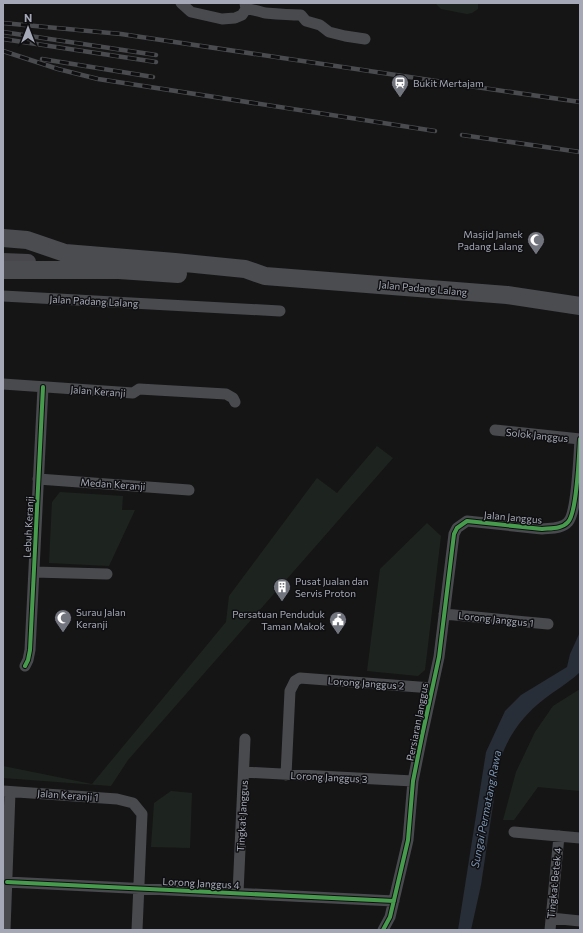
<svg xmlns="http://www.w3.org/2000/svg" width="583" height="933" viewBox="0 0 583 933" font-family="Commissioner,sans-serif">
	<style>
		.green { fill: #1d241f }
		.water { fill: #282e37 }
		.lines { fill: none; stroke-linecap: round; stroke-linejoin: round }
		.street { stroke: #494a4e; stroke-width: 11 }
		.secondary { stroke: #48484c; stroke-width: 16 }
		.primary { stroke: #4b4c50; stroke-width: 18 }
		.rail-casing { stroke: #494b4e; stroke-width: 4.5 }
		.rail { stroke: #0f0f11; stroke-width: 3; stroke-dasharray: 9; stroke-linecap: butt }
		.cycleway-casing { stroke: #0f0f11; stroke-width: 6 }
		.cycleway { stroke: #469c4c; stroke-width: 4 }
		.labels { text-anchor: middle; stroke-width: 3; stroke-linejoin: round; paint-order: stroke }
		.poi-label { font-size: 10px; fill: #a5a9b7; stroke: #0f0f11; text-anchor: start }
		.street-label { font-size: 10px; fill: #a5a9b7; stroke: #0f0f11 }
		.water-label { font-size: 11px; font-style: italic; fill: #7b94b3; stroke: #0f0f11 }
	</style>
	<rect width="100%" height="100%" fill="#151515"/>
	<path class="green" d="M435,3H478V9L472,13L467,14L441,9Z
		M377,446L393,458L128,760L111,786L3,778V766L92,784L226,622L229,596L317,478L337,493Z
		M60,492L123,496L122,510H135L109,566L49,563L52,502Z
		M427,523L441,536L425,670L418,676L367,671L380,569Z
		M580,689V791L538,787L514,820H503L516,772L535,732L553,706Z
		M171,791L192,793L190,848L151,847L154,803Z"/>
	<path class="water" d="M580,632V672C569,683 555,690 543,700C522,716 505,740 499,765L481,885L471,930H458L486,752L505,711L521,695L567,667L570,654Z"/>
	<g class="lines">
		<path class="street" d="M181,3L191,12L222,19L235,18L242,15L246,9L245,3
			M246,9C252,9 258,11 265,13C277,14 289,15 301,15L306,21L320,25L329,32L345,36L365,39
			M3,296L280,311
			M3,384L133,393L139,389L226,394L233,398L235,402
			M495,430L580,439
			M38,479L189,490
			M34,572L107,574
			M444,614L548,624
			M25,666L28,660L30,650L43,387
			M244,772L413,781
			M286,775L290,691L295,681L300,678L432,688
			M3,791L117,799L133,803L142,814L137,930
			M514,832L580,838
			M7,882L394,901
			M238,893L245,739
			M551,918L580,921
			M5,930L10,792
			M383,930L390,917L408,840L413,781L422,736L439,657L454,534L457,528L467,521L542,529C551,528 562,529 568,522C577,513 579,454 580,439
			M550,930L559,836"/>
		<path class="secondary" d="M3,261L28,262"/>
		<path class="primary" d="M3,238L27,240L65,253L175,262L245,269L265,276L507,295L580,306
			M3,270H119L178,274"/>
		<defs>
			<path id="rail" d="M3,23L121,34L443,82
				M3,32L156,55
				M3,39L156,62
				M3,51L58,69L98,79L435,131
				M42,59L153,77
				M469,86L580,102
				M462,135L580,152"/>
		</defs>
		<use href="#rail" class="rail-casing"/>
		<use href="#rail" class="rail"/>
		<defs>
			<path id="cycleway" d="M25,666L28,660L30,650L43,387
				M7,882L394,901
				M383,930L390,917L408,840L413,781L422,736L439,657L454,534L457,528L467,521L542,529C551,528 562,529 568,522C577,513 579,454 580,439"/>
		</defs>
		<use href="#cycleway" class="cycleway-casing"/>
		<use href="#cycleway" class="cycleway"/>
	</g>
	<defs>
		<symbol id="station-pin" viewBox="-11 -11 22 30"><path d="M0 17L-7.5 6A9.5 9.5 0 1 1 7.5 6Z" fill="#73757e" stroke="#0f0f11"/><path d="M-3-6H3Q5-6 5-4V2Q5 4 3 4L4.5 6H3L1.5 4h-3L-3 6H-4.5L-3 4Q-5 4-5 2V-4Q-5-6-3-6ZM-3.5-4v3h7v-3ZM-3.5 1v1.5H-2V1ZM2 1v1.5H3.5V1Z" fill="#fff"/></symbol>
		<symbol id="mosque-pin" viewBox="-11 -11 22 30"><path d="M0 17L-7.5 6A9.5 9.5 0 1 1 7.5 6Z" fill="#73757e" stroke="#0f0f11"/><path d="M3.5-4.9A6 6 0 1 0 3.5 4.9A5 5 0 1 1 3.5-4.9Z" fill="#fff"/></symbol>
		<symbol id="building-pin" viewBox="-11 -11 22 30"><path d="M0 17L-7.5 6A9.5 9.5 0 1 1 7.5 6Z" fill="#73757e" stroke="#0f0f11"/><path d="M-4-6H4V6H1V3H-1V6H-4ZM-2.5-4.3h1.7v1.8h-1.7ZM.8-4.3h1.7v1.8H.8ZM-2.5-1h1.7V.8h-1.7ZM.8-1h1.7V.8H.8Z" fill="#fff"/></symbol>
		<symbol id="civic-pin" viewBox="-11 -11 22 30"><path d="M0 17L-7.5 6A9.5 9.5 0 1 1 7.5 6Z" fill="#73757e" stroke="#0f0f11"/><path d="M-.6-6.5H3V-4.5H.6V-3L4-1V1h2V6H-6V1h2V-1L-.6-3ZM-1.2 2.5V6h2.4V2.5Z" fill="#fff"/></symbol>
	</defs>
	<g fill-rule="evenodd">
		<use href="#station-pin" x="390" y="73" width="20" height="27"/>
		<use href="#mosque-pin" x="526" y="230" width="20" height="27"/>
		<use href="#building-pin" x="272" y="577" width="20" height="27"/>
		<use href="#mosque-pin" x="53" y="608" width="20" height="27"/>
		<use href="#civic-pin" x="328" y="610" width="20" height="27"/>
	</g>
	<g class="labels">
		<g class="poi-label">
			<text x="413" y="87">Bukit Mertajam</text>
			<text x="523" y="238" text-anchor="end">Masjid Jamek<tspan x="523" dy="12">Padang Lalang</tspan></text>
			<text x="295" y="585">Pusat Jualan dan<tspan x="295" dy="12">Servis Proton</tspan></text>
			<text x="76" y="616">Surau Jalan<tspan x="76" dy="12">Keranji</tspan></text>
			<text x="325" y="618" text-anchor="end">Persatuan Penduduk<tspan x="325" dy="12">Taman Makok</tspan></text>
		</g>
		<g class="street-label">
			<text transform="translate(423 288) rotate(5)" y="4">Jalan Padang Lalang</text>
			<text transform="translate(94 301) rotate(3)" y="4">Jalan Padang Lalang</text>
			<text transform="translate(98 391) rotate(4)" y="4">Jalan Keranji</text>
			<text transform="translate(537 435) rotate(6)" y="4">Solok Janggus</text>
			<text transform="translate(113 484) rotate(4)" y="4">Medan Keranji</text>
			<text transform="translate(513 517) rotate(5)" y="4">Jalan Janggus</text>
			<text transform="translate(28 527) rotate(-87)" y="4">Lebuh Keranji</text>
			<text transform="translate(496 619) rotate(6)" y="4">Lorong Janggus 1</text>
			<text transform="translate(366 683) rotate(4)" y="4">Lorong Janggus 2</text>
			<text transform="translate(417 722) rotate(-79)" y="4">Persiaran Janggus</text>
			<text transform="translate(329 777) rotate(3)" y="4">Lorong Janggus 3</text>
			<text transform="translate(68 795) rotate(4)" y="4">Jalan Keranji 1</text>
			<text transform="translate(242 816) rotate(-87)" y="4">Tingkat Janggus</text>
			<text transform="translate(201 883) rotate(3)" y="4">Lorong Janggus 4</text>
			<text transform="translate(554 883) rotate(-84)" y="4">Tingkat Betek 4</text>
		</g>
		<g class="water-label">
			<text transform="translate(486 809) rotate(-79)" y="4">Sungai Permatang Rawa</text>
		</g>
	</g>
	<rect width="583" height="933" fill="none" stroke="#a5a9b7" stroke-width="8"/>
	<g transform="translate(28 28)" stroke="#0f0f11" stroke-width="3" paint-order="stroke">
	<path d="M0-3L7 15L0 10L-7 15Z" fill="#a5a9b7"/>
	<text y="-6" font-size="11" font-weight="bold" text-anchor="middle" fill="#a5a9b7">N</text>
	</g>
</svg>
